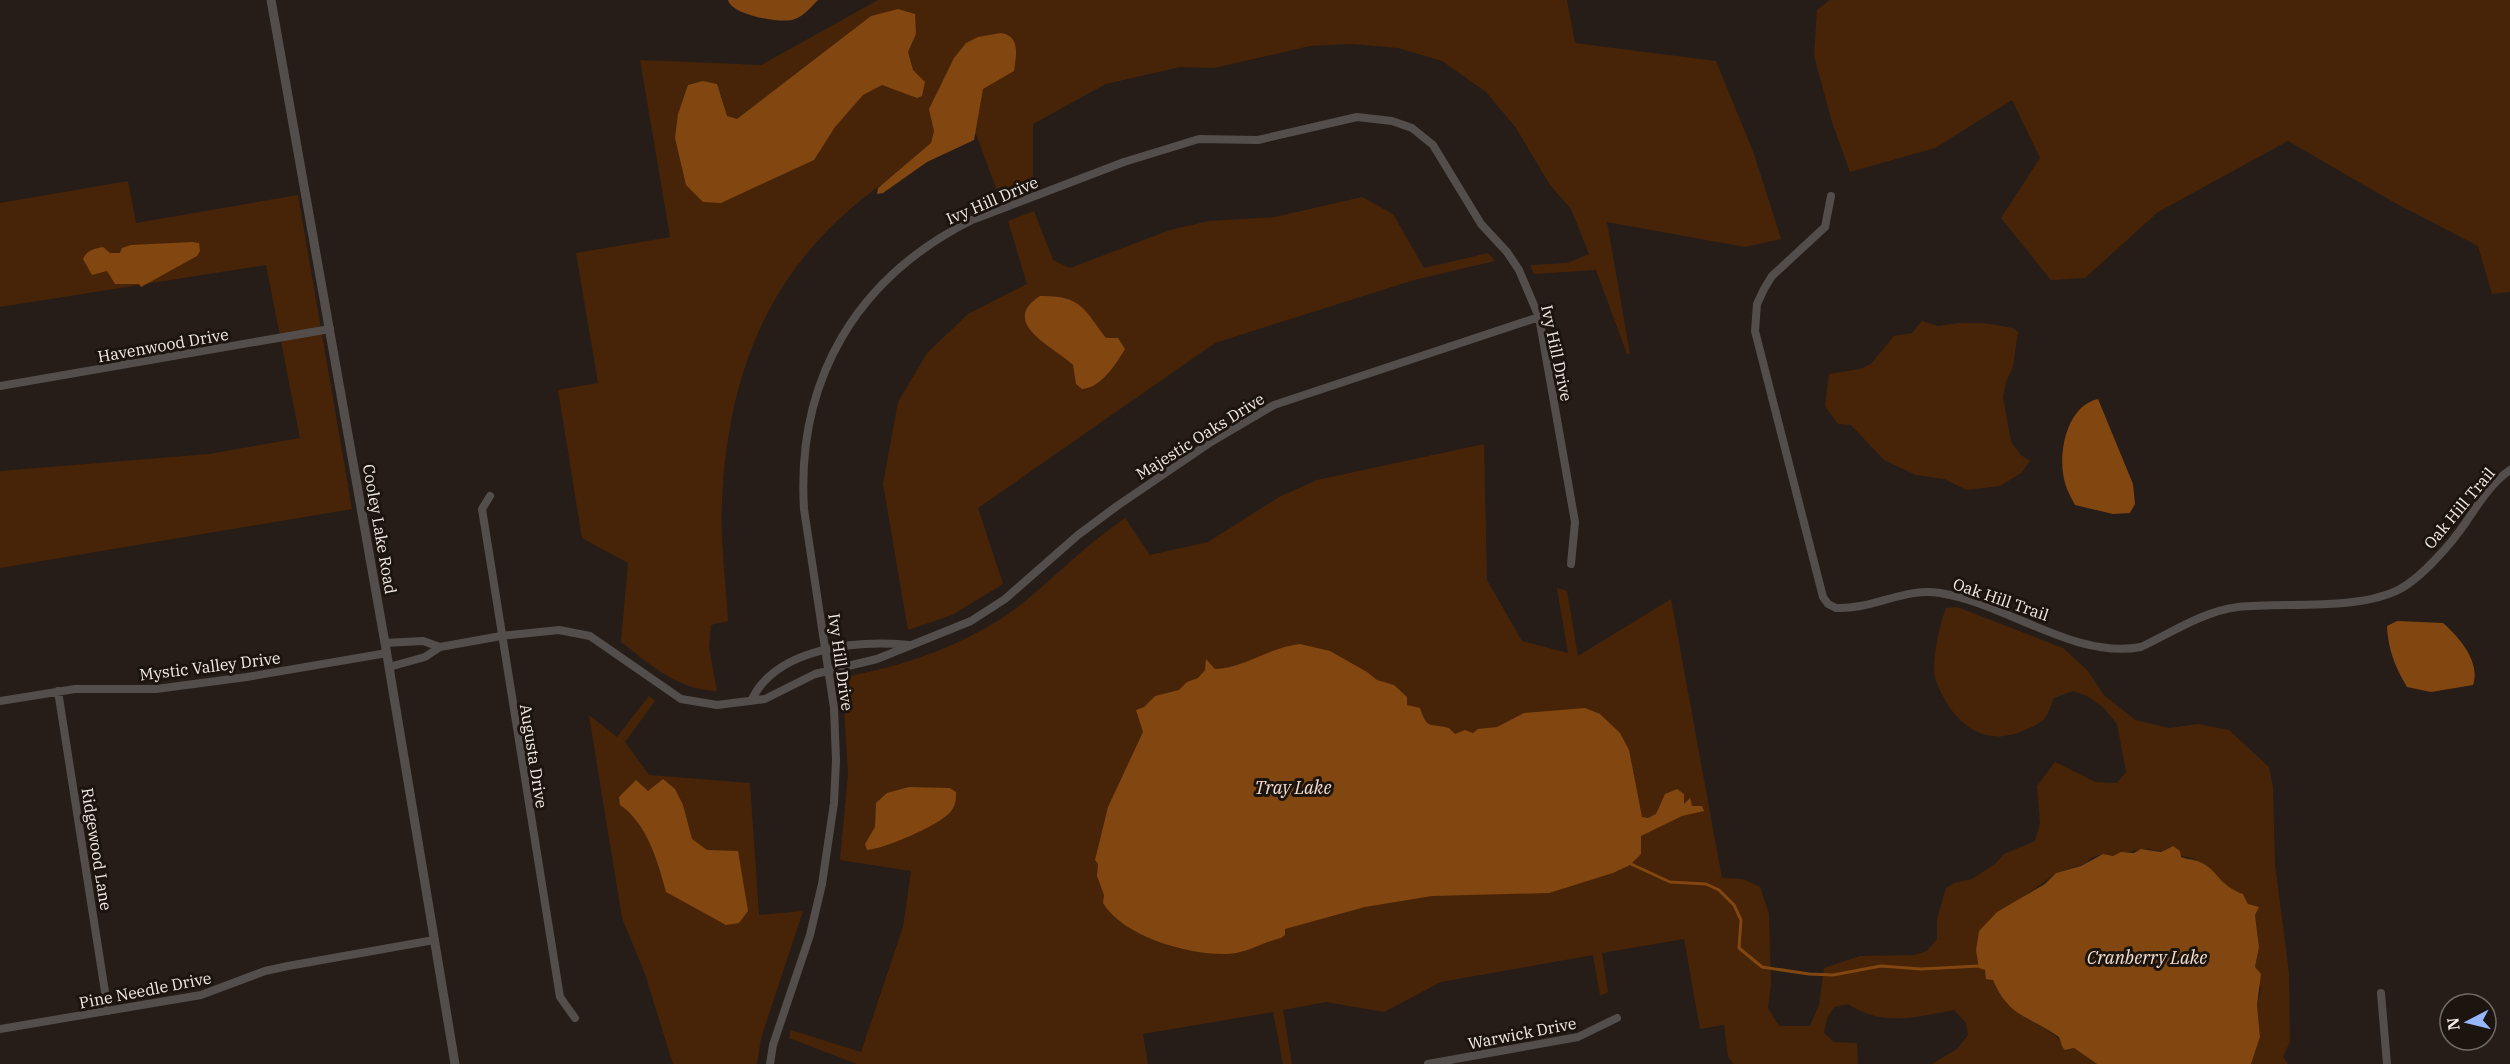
<svg xmlns="http://www.w3.org/2000/svg" width="2510" height="1064" viewBox="0 0 2510 1064" font-family="'IBM Plex Serif',serif">
	<style>
		.green { fill: #472407 }
		.water { fill: #824610 }
		.lines { fill: none; stroke-linecap: round; stroke-linejoin: round }
		.stream { stroke: #824610; stroke-width: 3 }
		.minor { stroke: #534e4c; stroke-width: 8 }
		.tertiary { stroke: #534e4c; stroke-width: 9 }
		.labels { text-anchor: middle; stroke-width: 6; stroke-linejoin: round; paint-order: stroke }
		.street-label { font-size: 16px; fill: #f3ede9; stroke: #1c140f }
		.water-label { font-size: 18px; font-style: italic; fill: #f6dfd0; stroke: #1c140f }
	</style>
	<rect width="100%" height="100%" fill="#261d18"/>
	<path class="green" d="M878,0H1567L1575,43L1716,61L1754,154L1781,239L1745,247L1607,222L1630,354H1627L1596,270L1534,274L1530,265L1567,263L1589,254L1571,209L1550,185L1516,128L1486,92L1442,61L1398,48L1352,44L1310,46L1214,68L1180,67L1106,84L1033,124V183L999,196L976,134C953,145 928,155 906,168C780,247 728,357 722,503C720,541 726,582 728,621L711,625L709,647L717,691C677,690 651,665 621,642L628,563L582,538L558,390L598,383L576,253L670,237L640,60L761,65Z
		M1830,0H2510V292L2492,294L2478,246L2395,203L2288,141L2158,212L2085,278L2051,280L2001,218L2040,158L2012,100L1935,148L1850,172L1832,122L1814,56L1817,10Z
		M128,181L136,223L298,195L352,509L0,568V471L209,454L300,438L266,265L0,307V203Z
		M1362,197L1393,214L1424,268L1488,253L1495,261L1414,280L1215,343L978,508L1003,584L952,615L908,630L883,484L898,402L927,353L968,314L1027,284L1008,221L1034,211L1053,260L1070,268L1170,230L1209,221L1275,217Z
		M1922,321L1938,326L1958,323H1984L2013,328L2018,332L2013,367L2006,382L2003,397L2011,442L2021,455L2030,461L2021,473L2000,486L1967,490L1944,479L1916,475L1884,460L1851,425L1838,424L1825,406L1829,374L1860,369L1871,364L1894,336L1912,333Z
		M1484,444L1487,580L1522,641L1568,653L1557,588L1567,591L1578,656L1671,599L1722,878L1743,879L1760,887L1769,914L1771,984L1768,1008L1779,1026H1810L1819,1005L1824,968L1860,956L1914,955L1927,951L1937,939V919L1946,888L1954,883L1972,879L1995,864L2004,854L2035,841L2040,823L2037,786L2055,762L2095,782L2117,783L2126,772L2117,724L2103,707L2087,696L2073,691L2054,698C2051,704 2049,714 2044,719C2039,725 2027,729 2020,732C1979,748 1950,718 1936,681C1930,667 1940,623 1946,608L1957,607L2063,648L2087,670L2104,695L2135,720L2169,728L2198,724L2229,730L2269,767L2273,787L2275,864L2289,973L2290,1042L2283,1057L2288,1064H2251L2260,1037L2257,1005L2261,989L2255,967L2259,947L2255,915L2243,894L2226,887L2203,864L2192,858L2181,856L2171,846C2161,853 2159,851 2149,849C2144,848 2118,854 2112,856L2103,854L2091,858L2085,864L2056,873L1979,931C1975,952 1976,956 1986,973V977L1993,980C2012,1026 2048,1017 2067,1050L2074,1048L2097,1064H1932L1957,1049L1968,1035L1966,1023L1954,1010C1917,1017 1882,1027 1848,1004L1834,1007L1827,1018L1824,1033L1834,1042L1857,1043L1858,1064H1734L1728,1057L1724,1025L1700,1029L1684,939L1602,953L1608,992L1600,996L1593,955L1441,982L1384,1012L1326,1002L1283,1010L1292,1064H1283L1273,1012L1143,1034L1148,1064H857L789,1038L791,1030L861,1052L903,927L911,871L840,860L848,773L842,677C905,667 972,643 1023,603C1057,575 1088,543 1125,518L1150,555L1208,542L1279,497L1317,480Z
		M649,696L655,701L625,742L649,775L750,783L759,915L803,911L761,1038L757,1064H673L645,974L622,918L589,715L617,737Z"/>
	<path class="water" d="M728,0H818C811,7 802,18 792,20C778,23 732,15 728,0Z
		M898,9L915,14L916,34L908,52L913,70L925,82L922,96L917,98L882,85L863,95L835,127L814,160L721,203L703,202L686,185L675,138L678,114L688,85L703,81L717,84L727,116L737,119L871,16Z
		M1001,33C1021,36 1016,56 1014,71L983,89L974,140L927,162L883,193L877,194L878,188L931,143L934,131L929,109L954,58L966,43L978,37Z
		M192,242L199,243L200,251L197,256L141,287L139,284H115L107,271L92,275L83,259C86,251 95,248 103,247L110,253H120L122,248L131,245Z
		M1040,296C1081,295 1084,309 1106,338H1118L1125,349C1116,364 1101,388 1082,389L1076,384L1073,365C1057,349 997,323 1040,296Z
		M2098,399L2133,484L2135,504L2130,513L2113,514L2075,505C2071,498 2067,490 2065,483C2057,455 2066,406 2098,399Z
		M2397,621L2443,623C2459,637 2481,662 2473,685L2431,692L2407,687C2395,667 2388,649 2387,626Z
		M1300,644L1330,651L1367,672L1377,680L1394,685L1407,697V705L1420,708C1427,730 1430,723 1449,728L1455,734L1465,730L1473,733L1478,729L1497,727L1524,713L1585,708L1600,714L1620,733L1629,750L1642,817L1648,818L1656,814L1665,794L1677,789L1684,794V804L1690,798L1692,806H1702L1704,811L1682,816L1641,836V854L1630,865L1613,873L1549,893L1432,896L1365,907L1285,929V935L1281,938C1263,942 1245,954 1227,954C1188,955 1124,937 1103,903L1104,895L1097,876L1098,864L1095,860L1108,807L1143,732L1136,710L1144,707L1155,696L1179,690L1187,682L1198,678L1205,670L1206,659L1215,669C1242,669 1270,647 1300,644Z
		M663,779L675,789L683,805L692,839L707,850L738,851L748,911L739,923L726,925L666,892C658,862 647,823 620,805L619,797L636,780L648,791Z
		M909,787L950,788L956,792C956,798 956,804 952,810C943,824 884,849 867,850L865,844L875,827L876,803L887,793Z
		M2173,846L2180,851L2181,857C2189,860 2196,859 2204,864C2221,875 2218,884 2243,894L2248,904L2259,907L2255,915L2259,947L2255,967L2261,974L2257,1005L2260,1037L2251,1064H2097L2074,1048L2065,1050C2059,1045 2063,1039 2056,1035C2028,1016 2008,1016 1993,980L1986,979L1985,970L1979,968L1976,950L1979,931L1997,912L2045,884L2056,873L2081,866L2103,854L2113,856L2121,852L2134,853L2141,849L2161,852Z"/>
	<g class="lines">
		<path class="stream" d="M1631,864L1670,882L1706,884L1719,890L1734,905L1741,920L1739,948L1762,967L1809,974L1833,975L1881,966L1921,969L1979,966"/>
		<path class="minor" d="M1831,196L1825,227L1772,276L1764,289L1757,304L1755,331L1823,597L1828,604L1836,608C1871,610 1905,587 1940,593C2006,603 2075,660 2141,647C2171,633 2204,611 2238,607C2284,602 2359,611 2400,589C2422,577 2452,543 2466,522C2479,503 2491,483 2510,470
			M0,386L330,329
			M490,496L482,509L560,997L575,1018
			M385,643L423,641L440,647
			M389,667L425,657L440,647L501,636L559,630L590,636L681,699L717,705L765,699L815,674L877,659L971,621L1005,599L1078,535L1117,506L1211,442L1274,405L1539,317
			M58,691L108,1011
			M752,699C778,647 858,640 909,645
			M0,701L75,689H156L247,677L387,653
			M2381,993L2387,1064
			M0,1029L201,995L265,971L288,966L434,940
			M770,1064L773,1045L810,935L822,884L834,803L836,760L834,708L804,509C796,380 856,278 972,220L1124,162L1199,139L1258,140L1357,117L1392,121L1412,128L1433,145L1481,224L1507,252L1519,270L1539,317L1575,522L1571,564
			M1428,1064L1578,1037L1617,1018"/>
		<path class="tertiary" d="M271,0L385,643L455,1064"/>
	</g>
	<g class="labels">
		<g class="street-label">
			<text transform="translate(992 200) rotate(-23)" y="6">Ivy Hill Drive</text>
			<text transform="translate(163 345) rotate(-10)" y="6">Havenwood Drive</text>
			<text transform="translate(1557 353) rotate(78)" y="6">Ivy Hill Drive</text>
			<text transform="translate(1200 436) rotate(-32)" y="6">Majestic Oaks Drive</text>
			<text transform="translate(2459 508) rotate(-50)" y="6">Oak Hill Trail</text>
			<text transform="translate(380 529) rotate(80)" y="6">Cooley Lake Road</text>
			<text transform="translate(2001 599) rotate(19)" y="6">Oak Hill Trail</text>
			<text transform="translate(841 662) rotate(82)" y="6">Ivy Hill Drive</text>
			<text transform="translate(210 666) rotate(-7)" y="6">Mystic Valley Drive</text>
			<text transform="translate(534 756) rotate(81)" y="6">Augusta Drive</text>
			<text transform="translate(97 849) rotate(81)" y="6">Ridgewood Lane</text>
			<text transform="translate(145 990) rotate(-11)" y="6">Pine Needle Drive</text>
			<text transform="translate(1522 1033) rotate(-11)" y="6">Warwick Drive</text>
		</g>
		<g class="water-label">
			<text x="1293" y="794">Tray Lake</text>
			<text x="2147" y="964">Cranberry Lake</text>
		</g>
	</g>
	<g transform="translate(2468 1022) rotate(263)"><circle r="28" fill="#1c140f" stroke="#726b66" stroke-width="1.5"/>
	<path d="M0-4.5L10 22L0 15L-10 22Z" fill="#97b6fd"/>
	<text y="-9" font-size="16" font-weight="bold" text-anchor="middle" fill="#f3ede9">N</text>
	</g>
</svg>
